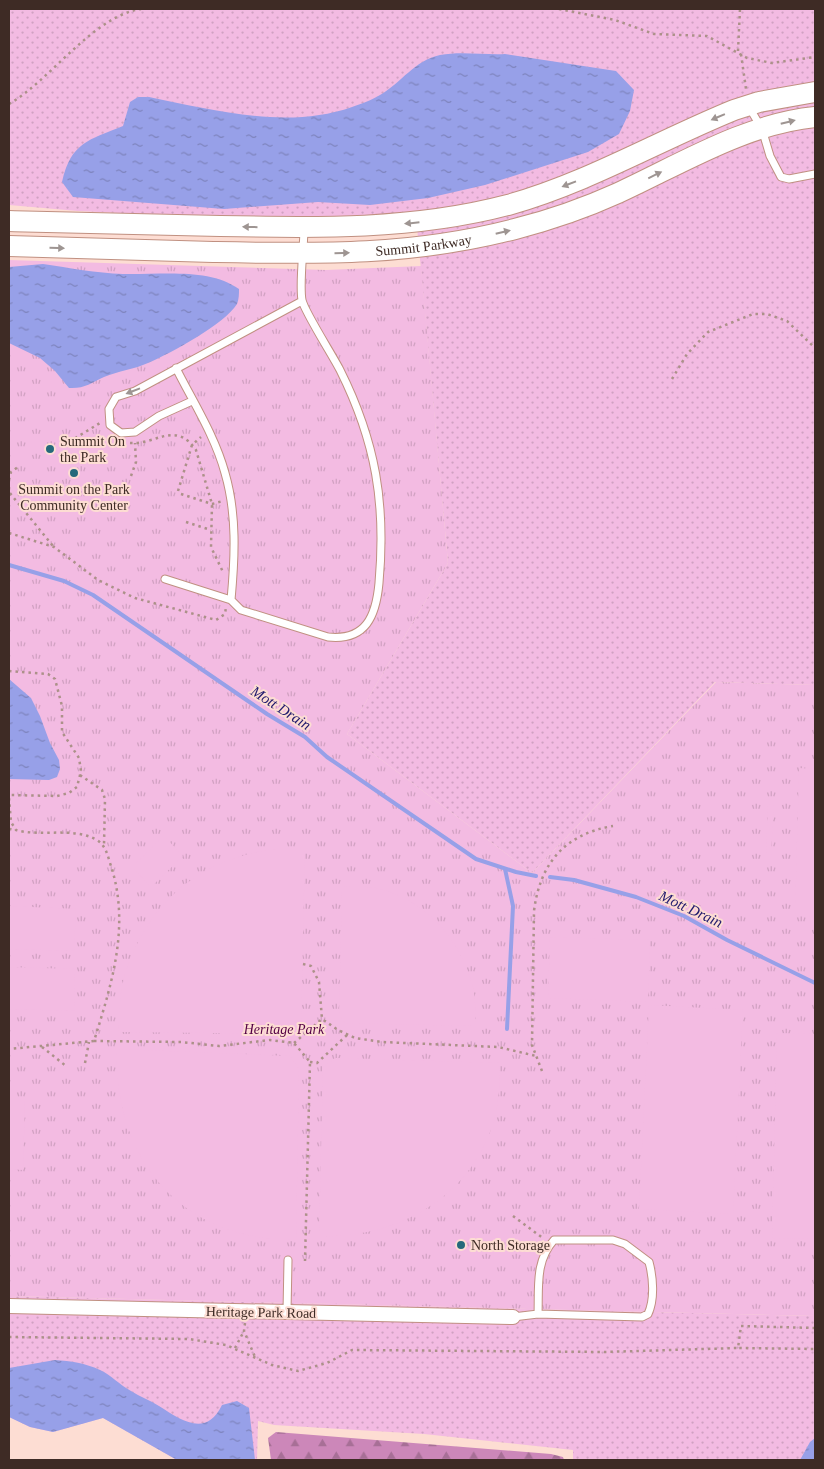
<svg xmlns="http://www.w3.org/2000/svg" width="824" height="1469" viewBox="0 0 824 1469" font-family="Georgia,serif">
	<style>
		.grass { fill: url(#grass-dots) }
		.forest { fill: url(#forest-firs) }
		.park { fill: url(#park-tufts) }
		.pitch { fill: #f3bbe2 }
		.water { fill: url(#water-ripples) }
		.lines { fill: none; stroke-linecap: round; stroke-linejoin: round }
		.stream { stroke: #97a0e8; stroke-width: 4 }
		.lane-casing { stroke: #c09081; stroke-width: 9 }
		.street-casing { stroke: #c09081; stroke-width: 16 }
		.secondary-casing { stroke: #c09081; stroke-width: 22 }
		.path { stroke: #ac9189; stroke-width: 2.5; stroke-dasharray: 2.5 4; stroke-linecap: butt }
		.lane { stroke: #fff; stroke-width: 7 }
		.street { stroke: #fff; stroke-width: 14 }
		.secondary { stroke: #fff; stroke-width: 20 }
		.oneway { fill: #9e9592 }
		.poi-dot { fill: #25697b; stroke: #fdddd3; stroke-width: 2 }
		.labels { text-anchor: middle; stroke-width: 4; stroke-linejoin: round; paint-order: stroke }
		.street-label { font-size: 14px; fill: #3e2b25; stroke: #fdddd3 }
		.poi-label { font-size: 14px; fill: #3e2b25; stroke: #fdddd3; text-anchor: start }
		.park-label { font-size: 14px; font-style: italic; fill: #540045; stroke: #fdddd3 }
		.water-label { font-size: 15px; font-style: italic; fill: #221b6e; stroke: #fdddd3 }
	</style>
	<defs>
		<pattern id="grass-dots" width="8" height="8" patternUnits="userSpaceOnUse" patternTransform="scale(1.25)"><rect width="8" height="8" fill="#f3bbe2"/><path d="M2 2h.1M6 6h.1" fill="none" stroke="#d1a1c2" stroke-width="1.8" stroke-linecap="round"/></pattern>
		<pattern id="forest-firs" width="22" height="20" patternUnits="userSpaceOnUse" patternTransform="scale(1.25)"><rect width="22" height="20" fill="#cc87b9"/><path d="M5 1l3.5 6h-7zM16 11l3.5 6h-7z" fill="#a76f96"/></pattern>
		<pattern id="park-tufts" width="24" height="20" patternUnits="userSpaceOnUse" patternTransform="scale(1.25)"><rect width="24" height="20" fill="#f3bbe2"/><path d="M3 7l-1-3M5 7V3M7 7l1-3M15 17l-1-3M17 17v-4M19 17l1-3" fill="none" stroke="#d1a1c2"/></pattern>
		<pattern id="water-ripples" width="26" height="14" patternUnits="userSpaceOnUse" patternTransform="scale(1.25)"><rect width="26" height="14" fill="#97a0e8"/><path d="M2 4q2-2 4 0t4 0M15 11q2-2 4 0t4 0" fill="none" stroke="#7d83bc"/></pattern>
	</defs>
	<rect width="100%" height="100%" fill="#fdddd3"/>
	<path class="grass" d="M9,9H815V685L715,682L532,873L347,734L448,563L416,216L303,222L78,211L9,205Z
		M9,1296L815,1316V1460H573V1450L424,1434L274,1425L258,1421L257,1460H177L103,1418L53,1432L30,1427L9,1417Z"/>
	<path class="forest" d="M276,1432L551,1454L563,1457L564,1460H271L268,1438Z"/>
	<path class="park" d="M9,260L326,270L421,266L448,563L347,734L532,873L716,682L815,685V1316L9,1296Z"/>
	<path class="pitch" d="M799,768L815,769V917L795,916Z
		M768,804L774,805L771,855H766Z
		M164,836L183,856L151,887L132,867Z
		M276,849H305L301,1025L291,1034L118,1032C119,1010 120,988 127,968C151,899 204,857 276,849Z
		M342,887C354,887 369,886 380,889C427,901 462,941 473,988C476,1000 475,1014 475,1026L345,1023L339,1015Z
		M9,906L76,909L74,951L9,949Z
		M550,937L650,940L648,1002L548,998Z
		M9,967L75,969L74,1011L9,1009Z
		M649,1005L743,1010L733,1214L639,1209Z
		M777,1033L815,1034V1239L772,1238Z
		M117,1049L290,1056L299,1069L296,1239C286,1239 275,1240 265,1238C167,1226 113,1144 117,1049Z
		M336,1058L500,1063C500,1081 499,1099 495,1117C473,1197 397,1239 319,1236L323,1067Z
		M9,1101H25L23,1170L9,1169Z"/>
	<path class="water" d="M505,54L616,71L634,90L630,111L619,134L588,152L485,185L428,198L370,205L318,202L224,209L73,197L62,182C71,142 89,140 123,126L130,102L138,97H149C214,110 287,130 352,107C361,104 372,100 380,95C401,83 415,60 440,55C460,51 484,55 505,54Z
		M43,264C70,268 96,273 123,274C158,275 209,267 239,289C239,294 239,299 237,304C225,324 171,353 148,363C135,369 118,371 104,377C91,383 84,389 69,388L55,371L40,358L9,343V267Z
		M9,679L31,698L40,716L50,743L59,760L60,769L57,777L49,780L9,779Z
		M55,1360C71,1361 85,1363 100,1370C111,1375 120,1385 131,1391C140,1397 150,1400 159,1406C181,1420 206,1438 222,1405L237,1401L249,1408L255,1460H177L103,1418L53,1432L30,1427L9,1417V1368Z
		M815,1438V1460H800L810,1442Z"/>
	<g class="lines">
		<path class="stream" d="M9,565L64,581L93,595L267,714L305,737L327,757L476,859L516,872L536,876
			M505,869L513,906L507,1029
			M550,877L574,880L636,897L684,916L727,940L815,983"/>
		<defs>
			<path id="lane" d="M749,107L762,129L770,156L781,177L789,179L815,174
				M176,368C193,402 215,436 225,473C237,514 235,557 231,600L241,610L328,637C366,641 376,616 379,583C386,504 376,442 340,370C333,356 304,311 302,300C299,283 304,247 304,228
				M192,401L159,416L135,432L121,433L110,425L109,409L116,397L135,391L302,301
				M165,579L231,600
				M287,1312L288,1260
				M513,1317L538,1314L642,1317L648,1314C655,1299 653,1277 649,1262L625,1244L613,1240H554C535,1261 539,1287 538,1314"/>
			<path id="street" d="M9,1306L513,1317"/>
			<g id="secondary">
				<path d="M9,221C79,223 149,224 220,226C317,228 413,230 508,205C587,183 658,141 734,110L759,102L815,92"/>
				<path id="s1" d="M9,246C77,248 145,250 213,252C320,254 411,256 515,229C550,220 585,208 618,193C681,164 745,124 815,117"/>
			</g>
		</defs>
		<use href="#lane" class="lane-casing"/>
		<use href="#street" class="street-casing"/>
		<use href="#secondary" class="secondary-casing"/>
		<path class="path" d="M559,9L615,20L654,34L707,36L747,58L772,63L815,57
			M738,51L740,9
			M741,54L746,89
			M9,104C52,79 93,16 141,9
			M672,379L687,354L708,332L753,314H767L787,321L815,348
			M130,443C156,445 175,420 196,450L212,504L211,547L223,572
			M64,445L100,423
			M131,476L136,462L135,443
			M9,480L11,472L18,467
			M9,487V492L53,546
			M178,491L192,445L201,437
			M181,494L212,504L223,501
			M186,522L211,530
			M9,533L54,547L98,580L135,598L216,620L225,614L226,607
			M9,671L48,674L55,679L62,706V732L79,758L81,771L77,787L69,793L57,796L9,795
			M80,775L102,790L105,799L104,845
			M9,798L11,822L16,830C41,837 72,827 95,839C105,844 107,853 110,863C131,924 112,983 94,1041L9,1049
			M9,829L16,830
			M303,964L311,966L319,982L322,1019
			M94,1041L181,1042L219,1046L270,1040L294,1043L310,1062L305,1261
			M294,1043L322,1019L338,1030L355,1038L382,1042L498,1047L536,1056
			M42,1047L66,1066
			M310,1062L317,1063L347,1035
			M85,1063L89,1042
			M542,1071L532,1045L534,911C540,863 565,834 613,826
			M513,1216L544,1239
			M245,1323L244,1331L255,1357
			M815,1328L741,1326L738,1348L815,1349
			M9,1337L189,1339L226,1345L272,1365L298,1371L327,1363L352,1350L604,1352L738,1348
			M235,1348L244,1331"/>
		<use href="#lane" class="lane"/>
		<use href="#street" class="street"/>
		<use href="#secondary" class="secondary"/>
	</g>
	<defs><path id="oneway-solid" d="M-6-.8H1V-3.2L6.5 0L1 3.2V.8H-6Z" transform="scale(1.25)"/></defs>
	<g class="oneway">
		<use href="#oneway-solid" transform="translate(718 117) rotate(157)"/>
		<use href="#oneway-solid" transform="translate(788 122) rotate(-14)"/>
		<use href="#oneway-solid" transform="translate(655 175) rotate(-26)"/>
		<use href="#oneway-solid" transform="translate(569 184) rotate(159)"/>
		<use href="#oneway-solid" transform="translate(412 223) rotate(174)"/>
		<use href="#oneway-solid" transform="translate(250 227) rotate(-179)"/>
		<use href="#oneway-solid" transform="translate(503 232) rotate(-13)"/>
		<use href="#oneway-solid" transform="translate(57 248) rotate(1)"/>
		<use href="#oneway-solid" transform="translate(342 253) rotate(-1)"/>
		<use href="#oneway-solid" transform="translate(133 391) rotate(159)"/>
	</g>
	<g class="poi-dot">
		<circle cx="50" cy="449" r="5"/>
		<circle cx="74" cy="473" r="5"/>
		<circle cx="461" cy="1245" r="5"/>
	</g>
	<g class="labels">
		<g class="street-label">
			<text dy="5" stroke="none"><textPath href="#s1" startOffset="415">Summit Parkway</textPath></text>
			<text transform="translate(261 1312) rotate(1)" y="5">Heritage Park Road</text>
		</g>
		<g class="poi-label">
			<text x="60" y="446">Summit On<tspan x="60" dy="16">the Park</tspan></text>
			<text x="74" y="494" text-anchor="middle">Summit on the Park<tspan x="74" dy="16">Community Center</tspan></text>
			<text x="471" y="1250">North Storage</text>
		</g>
		<g class="park-label">
			<text x="284" y="1034">Heritage Park</text>
		</g>
		<g class="water-label">
			<text transform="translate(281 708) rotate(33)" y="5">Mott Drain</text>
			<text transform="translate(691 909) rotate(25)" y="5">Mott Drain</text>
		</g>
	</g>
	<rect width="824" height="1469" fill="none" stroke="#3e2b25" stroke-width="20"/>
</svg>
